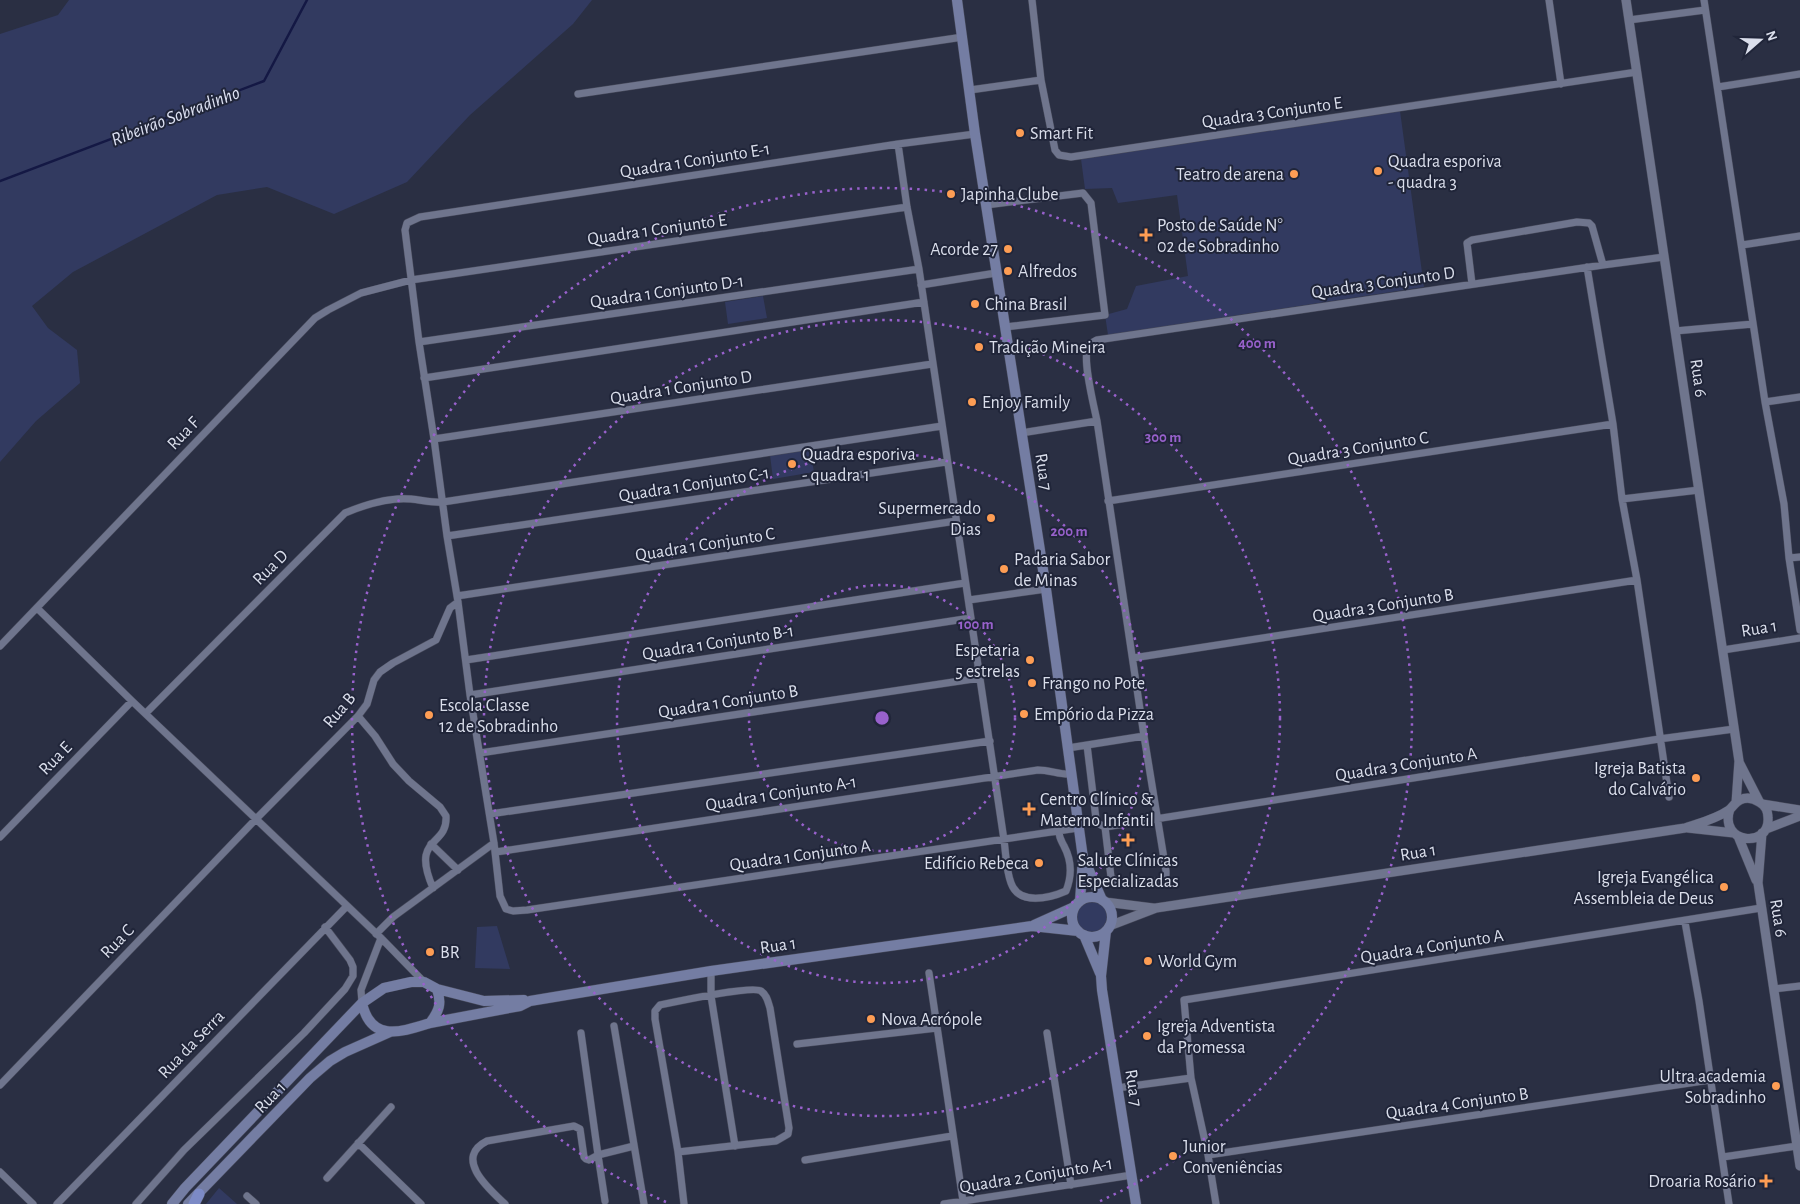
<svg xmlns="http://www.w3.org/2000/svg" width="1800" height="1204" viewBox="0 0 1800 1204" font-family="'Alegreya Sans',sans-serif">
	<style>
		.green { fill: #323a60 }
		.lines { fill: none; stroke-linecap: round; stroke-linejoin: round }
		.stream { stroke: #141844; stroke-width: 2.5 }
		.minor-casing { stroke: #474a5b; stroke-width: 8 }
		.tertiary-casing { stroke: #474a5b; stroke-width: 10 }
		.secondary-casing { stroke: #474a5b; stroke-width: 11 }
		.trunk-casing { stroke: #474a5b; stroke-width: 12 }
		.minor { stroke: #6f758d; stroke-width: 7 }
		.tertiary { stroke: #6f758d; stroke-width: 9 }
		.secondary { stroke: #747da3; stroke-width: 10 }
		.trunk { stroke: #7c8ac6; stroke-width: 11 }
		.ring { fill: none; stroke: #9861cc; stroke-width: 2.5; stroke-dasharray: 2.5 5 }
		.poi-dot { fill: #fd9d54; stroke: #202539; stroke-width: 2 }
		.labels { text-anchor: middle; stroke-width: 4; stroke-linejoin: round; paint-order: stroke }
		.street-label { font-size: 18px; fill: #dadeeb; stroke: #202539 }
		.poi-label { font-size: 18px; fill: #dadeeb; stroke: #202539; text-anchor: start }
		.water-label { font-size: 19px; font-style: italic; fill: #dee2f3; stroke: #202539 }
		.centre { fill: #9861cc; stroke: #202539; stroke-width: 2.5 }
		.ring-label { font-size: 15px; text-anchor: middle; font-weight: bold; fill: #9861cc; stroke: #202539; stroke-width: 4; stroke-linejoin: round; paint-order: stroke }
	</style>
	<rect width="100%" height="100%" fill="#2a2f43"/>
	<path class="green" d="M69,0H592L573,24L470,115L407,182L334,214L267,187L217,195L73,272L32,306L48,328L77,350L80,383L36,421L0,462V34L58,15Z
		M1400,111L1424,287L1108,335L1105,315L1127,309L1136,286L1188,276L1177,195L1118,203L1112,188L1085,189L1081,159Z
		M763,296L767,318L728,324L725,302Z
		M810,449L814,472L773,479L770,455Z
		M1076 917a16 16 0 1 1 32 0a16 16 0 1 1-32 0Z
		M497,926L510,969L475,968L477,927Z
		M219,1188L237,1204H206Z"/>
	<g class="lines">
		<path class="stream" d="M0,181L264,81L307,0"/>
		<defs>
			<path id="minor" d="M1032,0L1041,80
				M1549,0L1561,84
				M1704,0L1765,402L1784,504L1789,558L1800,630
				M1629,20L1705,10
				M1718,87L1800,74
				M970,90L1041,80L1055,150L1059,155L1071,157C1259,127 1448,102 1637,72
				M578,94L963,37
				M975,134L898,144L420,217L407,223L405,230L419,342L434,439L447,536L458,602L470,695L494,843L500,896L506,909L513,911L527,910L1078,828
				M898,144L907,207L919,269L1004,840C1006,854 1006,870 1011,883C1019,906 1050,898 1066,891C1072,876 1072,861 1064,846C1061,840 1059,838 1059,831
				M986,205L1083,193L1091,203L1105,315L1005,327
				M1742,245L1800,236
				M1587,267L1613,424L1622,499L1637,580L1669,797
				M1472,284L1467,243L1472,240L1577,222L1589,223L1592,226L1603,265
				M921,285L996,273
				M1675,331L1753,324
				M419,342L919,269
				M424,378L924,302
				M1765,402L1800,397
				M1021,433L1097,421
				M434,439L932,364
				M1622,499L1699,490
				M1108,501L1613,424
				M447,536L946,462
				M1789,558L1800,557
				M457,596L956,521
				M969,600L1046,589
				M37,608L132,701L381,938L424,982
				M0,646L315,318L328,310L361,293L411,280L907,207
				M1723,650L1800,638
				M1133,658L1637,580
				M466,660L965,583
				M470,695L971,618
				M146,713L345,513C364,505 390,497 411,499C422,500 432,503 443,502L942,426
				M358,716L375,736L393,764L409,781L440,807L446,816C448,848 410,835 433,888
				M1087,745L1096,819L1097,823L1105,827L1659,739L1734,729
				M1068,748L1144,736
				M480,753L980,678
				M490,814L990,741
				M1105,827L1111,877C1123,890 1150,885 1164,878L1166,875V871L1144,736L1097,421C1094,406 1082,359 1088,347C1090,343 1093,342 1097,340L1603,265L1664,257
				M0,837L132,701
				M431,844L458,870
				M496,852L1038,770C1050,770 1060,775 1071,774
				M1685,922L1699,1001L1729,1204
				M376,934L393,917L494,843
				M711,971V996L735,1146
				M929,973L963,1201
				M1774,989L1800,986
				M362,1003L361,990L381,938
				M614,1026L644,1204
				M581,1033L598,1155L634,1146
				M1047,1033L1071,1185
				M797,1044L937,1028
				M0,1085L256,819L358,716L367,704L374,680L380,672L393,663L436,640L450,608L458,602
				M1117,1088L1191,1078
				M358,1143L421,1204
				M678,1152L776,1141L788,1134L789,1128L770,1008C768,1002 767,995 761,991C753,985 674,1002 660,1005L655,1011V1019L678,1152L684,1204
				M1208,1155L1710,1080
				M1723,1157L1797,1146
				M805,1160L952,1136
				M0,1172L33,1204
				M327,1178L391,1107
				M247,1196L256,1204
				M57,1204L347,906
				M136,1204L184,1150L304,1033L345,989L353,976V967L350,960L325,927
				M505,1204C489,1189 453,1158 487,1141L574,1126L580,1129L584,1157L586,1159L589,1160L598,1155L605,1201
				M944,1204L1132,1175
				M1216,1204L1208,1155L1191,1078L1184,1000L1761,908"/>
			<path id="tertiary" d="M1626,0L1739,761L1736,803
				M1739,762L1759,801
				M1762,804L1800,810
				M1688,828L1734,833
				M1766,829L1800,816
				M1762,833L1758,883L1800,1166
				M1738,836L1756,880
				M1105,902L1153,908
				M1109,926L1156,908L1685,828C1700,823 1716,819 1729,810C1733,807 1735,802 1740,800C1746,797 1753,798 1759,802C1765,805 1768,811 1768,818C1770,849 1718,844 1730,809"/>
			<path id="secondary" d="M957,0L975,134L1046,589L1083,858L1080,901
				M1084,859L1102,900
				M1072 917a20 20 0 1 1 40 0a20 20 0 1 1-40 0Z
				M1034,925L1074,907
				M1106,931L1101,976L1102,990L1136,1204
				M1084,935L1100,973
				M411,982H424L437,989C442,1004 439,1011 430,1023C401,1032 371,1043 362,1003L384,988Z
				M437,989L484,1001L524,1000
				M430,1023L520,1006L530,1001L711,971L1032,926L1078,931
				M172,1204L185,1188L362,1003
				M188,1204L310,1078L330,1061L345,1052L390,1032"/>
			<path id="trunk" d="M194,1204L199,1194"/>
		</defs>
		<use href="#minor" class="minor-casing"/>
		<use href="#tertiary" class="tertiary-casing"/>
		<use href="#secondary" class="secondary-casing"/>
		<use href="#trunk" class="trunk-casing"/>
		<use href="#minor" class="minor"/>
		<use href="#tertiary" class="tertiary"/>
		<use href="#secondary" class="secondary"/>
		<use href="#trunk" class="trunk"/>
	</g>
	<g class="ring">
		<circle cx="882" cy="718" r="133"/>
		<circle cx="882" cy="718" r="265"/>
		<circle cx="882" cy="718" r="398"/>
		<path d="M666 1202A530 530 0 1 1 1098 1202"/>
	</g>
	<g class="poi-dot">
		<circle cx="1020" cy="133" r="5"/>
		<circle cx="1378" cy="171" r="5"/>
		<circle cx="1294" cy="174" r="5"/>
		<circle cx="951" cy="194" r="5"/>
		<path d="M1143.5 227.5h5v5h5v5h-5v5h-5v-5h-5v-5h5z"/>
		<circle cx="1008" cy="249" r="5"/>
		<circle cx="1008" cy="271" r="5"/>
		<circle cx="975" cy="304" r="5"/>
		<circle cx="979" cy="347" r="5"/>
		<circle cx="972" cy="402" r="5"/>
		<circle cx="792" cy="464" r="5"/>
		<circle cx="991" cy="518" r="5"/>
		<circle cx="1004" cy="569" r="5"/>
		<circle cx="1030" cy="660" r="5"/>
		<circle cx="1032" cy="683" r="5"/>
		<circle cx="1024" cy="714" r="5"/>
		<circle cx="429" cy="715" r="5"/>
		<circle cx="1696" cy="778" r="5"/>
		<path d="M1026.5 801.5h5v5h5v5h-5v5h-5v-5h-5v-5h5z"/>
		<path d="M1125.5 832.5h5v5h5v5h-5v5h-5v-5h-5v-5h5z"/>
		<circle cx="1039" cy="863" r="5"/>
		<circle cx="1724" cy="887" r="5"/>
		<circle cx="430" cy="952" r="5"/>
		<circle cx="1148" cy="961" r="5"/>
		<circle cx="871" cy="1019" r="5"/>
		<circle cx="1147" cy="1036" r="5"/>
		<circle cx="1776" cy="1086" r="5"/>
		<circle cx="1173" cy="1156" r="5"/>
		<path d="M1763.5 1173.5h5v5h5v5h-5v5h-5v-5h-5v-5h5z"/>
	</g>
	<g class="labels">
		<g class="street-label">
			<text transform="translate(1272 112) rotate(-8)" y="6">Quadra 3 Conjunto E</text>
			<text transform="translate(695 160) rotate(-9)" y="6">Quadra 1 Conjunto E-1</text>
			<text transform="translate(657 229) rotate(-8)" y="6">Quadra 1 Conjunto E</text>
			<text transform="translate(1383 282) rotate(-8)" y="6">Quadra 3 Conjunto D</text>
			<text transform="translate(667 291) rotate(-8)" y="6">Quadra 1 Conjunto D-1</text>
			<text transform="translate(1699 378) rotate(82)" y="6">Rua 6</text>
			<text transform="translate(681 387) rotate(-9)" y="6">Quadra 1 Conjunto D</text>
			<text transform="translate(183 433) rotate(-46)" y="6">Rua F</text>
			<text transform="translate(1358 448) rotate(-9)" y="6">Quadra 3 Conjunto C</text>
			<text transform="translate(1044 472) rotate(81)" y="6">Rua 7</text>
			<text transform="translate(694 484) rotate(-9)" y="6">Quadra 1 Conjunto C-1</text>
			<text transform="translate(705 544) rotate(-9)" y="6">Quadra 1 Conjunto C</text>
			<text transform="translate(270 567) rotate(-45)" y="6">Rua D</text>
			<text transform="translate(1383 605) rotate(-9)" y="6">Quadra 3 Conjunto B</text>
			<text transform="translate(1759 628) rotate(-9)" y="6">Rua 1</text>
			<text transform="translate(718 642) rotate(-9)" y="6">Quadra 1 Conjunto B-1</text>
			<text transform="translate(728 701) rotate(-9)" y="6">Quadra 1 Conjunto B</text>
			<text transform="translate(339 710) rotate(-50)" y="6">Rua B</text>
			<text transform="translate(55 758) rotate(-46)" y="6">Rua E</text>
			<text transform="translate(1406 764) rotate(-9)" y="6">Quadra 3 Conjunto A</text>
			<text transform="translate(781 793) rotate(-9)" y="6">Quadra 1 Conjunto A-1</text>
			<text transform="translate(1418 852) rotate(-9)" y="6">Rua 1</text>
			<text transform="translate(800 855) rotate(-8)" y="6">Quadra 1 Conjunto A</text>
			<text transform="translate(1779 918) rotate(81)" y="6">Rua 6</text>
			<text transform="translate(117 941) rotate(-46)" y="6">Rua C</text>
			<text transform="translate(778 945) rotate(-8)" y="6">Rua 1</text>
			<text transform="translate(1432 946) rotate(-9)" y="6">Quadra 4 Conjunto A</text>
			<text transform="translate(191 1044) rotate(-46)" y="6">Rua da Serra</text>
			<text transform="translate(1134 1088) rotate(81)" y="6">Rua 7</text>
			<text transform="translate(270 1097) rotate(-46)" y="6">Rua 1</text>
			<text transform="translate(1457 1103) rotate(-8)" y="6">Quadra 4 Conjunto B</text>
			<text transform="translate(1036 1175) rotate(-9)" y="6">Quadra 2 Conjunto A-1</text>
		</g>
		<g class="poi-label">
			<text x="1030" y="139">Smart Fit</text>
			<text x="1388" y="167">Quadra esporiva<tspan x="1388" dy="21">- quadra 3</tspan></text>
			<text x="1284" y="180" text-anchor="end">Teatro de arena</text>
			<text x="961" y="200">Japinha Clube</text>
			<text x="1157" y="231">Posto de Saúde N°<tspan x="1157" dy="21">02 de Sobradinho</tspan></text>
			<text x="998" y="255" text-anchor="end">Acorde 27</text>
			<text x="1018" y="277">Alfredos</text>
			<text x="985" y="310">China Brasil</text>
			<text x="989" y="353">Tradição Mineira</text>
			<text x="982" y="408">Enjoy Family</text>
			<text x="802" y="460">Quadra esporiva<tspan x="802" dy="21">- quadra 1</tspan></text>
			<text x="981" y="514" text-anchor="end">Supermercado<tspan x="981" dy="21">Dias</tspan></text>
			<text x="1014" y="565">Padaria Sabor<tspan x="1014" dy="21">de Minas</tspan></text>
			<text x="1020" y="656" text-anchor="end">Espetaria<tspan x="1020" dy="21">5 estrelas</tspan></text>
			<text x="1042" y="689">Frango no Pote</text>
			<text x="439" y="711">Escola Classe<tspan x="439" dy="21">12 de Sobradinho</tspan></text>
			<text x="1034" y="720">Empório da Pizza</text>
			<text x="1686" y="774" text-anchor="end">Igreja Batista<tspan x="1686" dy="21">do Calvário</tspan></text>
			<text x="1040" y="805">Centro Clínico &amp;<tspan x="1040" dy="21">Materno Infantil</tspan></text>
			<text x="1128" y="866" text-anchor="middle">Salute Clínicas<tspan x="1128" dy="21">Especializadas</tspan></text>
			<text x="1029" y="869" text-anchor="end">Edifício Rebeca</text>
			<text x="1714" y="883" text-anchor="end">Igreja Evangélica<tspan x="1714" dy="21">Assembleia de Deus</tspan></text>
			<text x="440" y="958">BR</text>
			<text x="1158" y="967">World Gym</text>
			<text x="881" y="1025">Nova Acrópole</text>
			<text x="1157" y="1032">Igreja Adventista<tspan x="1157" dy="21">da Promessa</tspan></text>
			<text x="1766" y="1082" text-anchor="end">Ultra academia<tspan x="1766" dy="21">Sobradinho</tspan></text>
			<text x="1183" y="1152">Junior<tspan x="1183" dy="21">Conveniências</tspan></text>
			<text x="1756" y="1187" text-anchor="end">Droaria Rosário</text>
		</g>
		<g class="water-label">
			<text transform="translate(175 115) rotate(-21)" y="7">Ribeirão Sobradinho</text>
		</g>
	</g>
	<circle cx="882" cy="718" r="8" class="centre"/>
	<g class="ring-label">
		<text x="1257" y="348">400 m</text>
		<text x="1163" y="442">300 m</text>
		<text x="1069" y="536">200 m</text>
		<text x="976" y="629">100 m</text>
	</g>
	<g transform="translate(1760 40) rotate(70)" stroke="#202539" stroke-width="4" paint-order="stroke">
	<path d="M0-4L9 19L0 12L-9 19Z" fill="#dadeeb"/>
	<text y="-8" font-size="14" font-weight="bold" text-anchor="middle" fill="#dadeeb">N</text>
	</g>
</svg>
